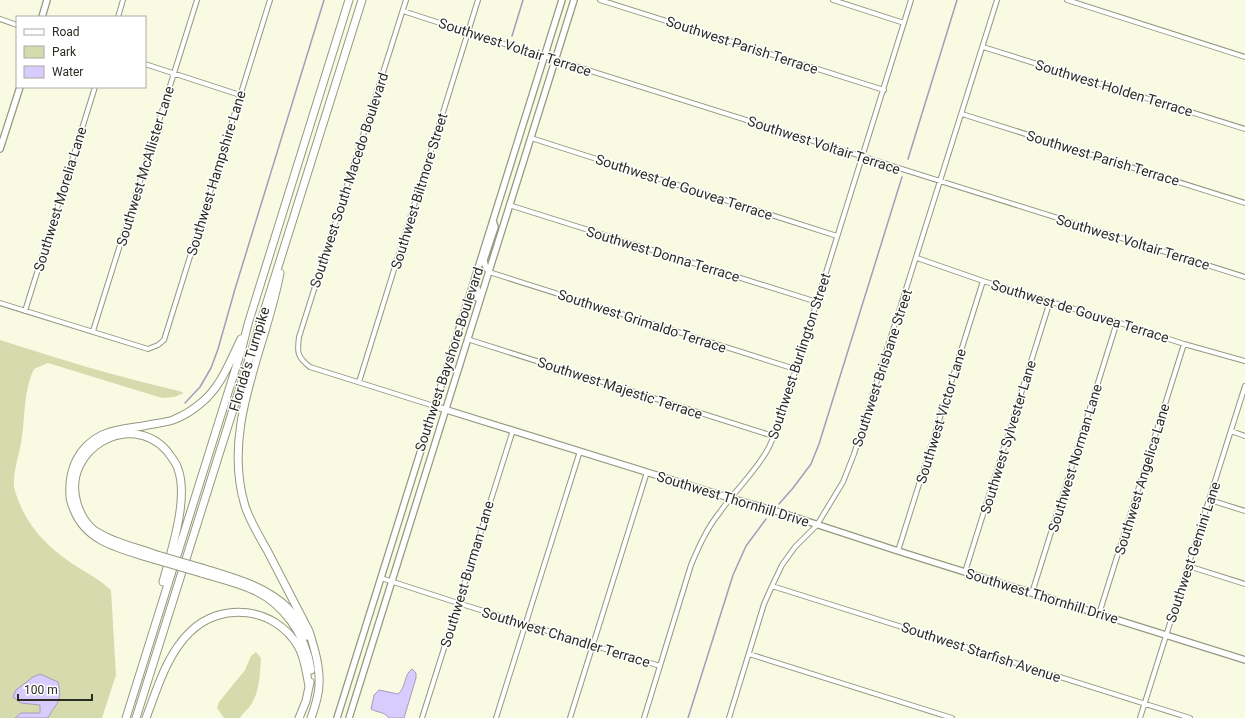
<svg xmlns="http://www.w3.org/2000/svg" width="1245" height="718" viewBox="0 0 1245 718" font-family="Roboto,sans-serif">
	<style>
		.green { fill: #d6dbae }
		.water { fill: #d8ccfe; stroke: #a49cbc }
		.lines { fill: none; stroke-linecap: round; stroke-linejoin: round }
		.stream { stroke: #a49cbc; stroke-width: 1.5 }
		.street-casing { stroke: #969882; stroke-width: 6 }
		.secondary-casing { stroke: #969882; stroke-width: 8 }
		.highway-casing { stroke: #969882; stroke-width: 9 }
		.street { stroke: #fff; stroke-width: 4 }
		.secondary { stroke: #fff; stroke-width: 5.5 }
		.highway { stroke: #fff; stroke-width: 7 }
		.highway-bridge-casing { stroke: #969882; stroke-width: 9; stroke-linecap: butt }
		.highway-bridge { stroke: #fff; stroke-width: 7 }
		.labels { text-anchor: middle; stroke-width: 3; stroke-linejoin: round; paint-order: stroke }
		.street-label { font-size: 14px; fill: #2b2c23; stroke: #fff }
	</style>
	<rect width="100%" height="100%" fill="#f8fbe2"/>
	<path class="green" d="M0,340C59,359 118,377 179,391L184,393L174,397L162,398L48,363L34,369C24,389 25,415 22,437C20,453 13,470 14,486C15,493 19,502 22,509C33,533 54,552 76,566C89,574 100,580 111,590L116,675L102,718H48C56,702 63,703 58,682L21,703L40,705V713H21L15,718H0Z
		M256,652L261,658C260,672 260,690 252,703C249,709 243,712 240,718H224L217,708L219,702L245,670L251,656Z"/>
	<path class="water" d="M412,669L416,673V678L404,718H389C384,711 377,713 371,709L374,695L379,690L398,694C406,688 404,674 412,669Z
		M40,674L58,682C63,703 56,702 48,718H15L21,713H40V705L21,703L13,697L16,690L33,677Z"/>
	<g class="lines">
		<path class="stream" d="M512,36L523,0
			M908,159L957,0
			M185,403L200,387L211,368L218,349L235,289L324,0
			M779,504L793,488L811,464L819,444L902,177
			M688,718L733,575L746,546L766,519"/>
		<defs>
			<path id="street" d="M406,0L299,337C297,352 297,357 310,367L434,406
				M600,0L884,90
				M833,0L904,23
				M1067,0L1245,57
				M403,11L486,38L1245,277
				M118,17L123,0
				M0,19L17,25
				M983,47L1245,129
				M145,64L240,95
				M962,114L1245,203
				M531,138L837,236
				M509,205L817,302
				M917,258L983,281L1117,322L1184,344L1245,361
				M489,272L795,369
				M0,303L148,349L158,345L164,340L270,0
				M25,311L95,87
				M93,331L197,0
				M467,339L773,436
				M359,382L478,0
				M1231,431L1245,436
				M1210,500L1245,511
				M898,551L983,281
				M1188,566L1245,584
				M965,572L1050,301
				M381,578L458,603L660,666
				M772,586L1190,718
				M1032,593L1117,322
				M1099,614L1184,344
				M749,654L952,718
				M422,718L513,430
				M496,718L580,451
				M570,718L647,472
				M644,718L691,565C699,546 707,528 720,512C734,492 752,475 765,454C772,444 775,431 780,420L911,0
				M729,718L764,604L772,586L782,565L795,547L817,525L843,482L854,454L997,0
				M1140,718L1245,386"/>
			<path id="secondary" d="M42,17L47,0
				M0,149L20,87
				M489,272L485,265L484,260L495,227L493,221
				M473,284L477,288L478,292L477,298
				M434,406L730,498L779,512L898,551L1245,660
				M337,718L562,0
				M349,718L574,0"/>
			<path id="highway" d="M280,273C266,349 221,427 245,506C250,521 259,536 267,550C281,577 295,604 309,631C314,647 320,666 319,684C319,695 315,707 311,718
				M154,554C135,547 114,543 97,532C87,526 80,514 77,503C61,450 130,409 167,451C171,457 176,462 178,469C189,499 171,551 163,582
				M153,559C122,549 87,543 74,510C72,505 70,501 70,496C68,470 78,447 102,435C114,429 129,428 143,426C152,424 164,423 173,420C183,416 193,410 201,403C221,387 230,361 241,339
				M202,568C233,578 264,585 288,608C296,617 301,627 307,636
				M201,573C217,578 235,582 251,589C283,602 306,635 311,670
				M126,718L242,348L248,324L349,0
				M136,718L362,0
				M146,718C157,689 167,654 190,632C221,601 275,607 298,646C305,658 306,672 309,686
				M299,718L306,701L310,682"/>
		</defs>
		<use href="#street" class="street-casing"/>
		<use href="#secondary" class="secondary-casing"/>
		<use href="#highway" class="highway-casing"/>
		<use href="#street" class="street"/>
		<use href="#secondary" class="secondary"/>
		<use href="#highway" class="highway"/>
		<defs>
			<path id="highway-bridge" d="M154,554L202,568
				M153,559L201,573"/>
		</defs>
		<use href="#highway-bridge" class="highway-bridge-casing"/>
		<use href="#highway-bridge" class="highway-bridge"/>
	</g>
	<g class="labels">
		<g class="street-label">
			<text transform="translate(742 45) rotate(18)" y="5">Southwest Parish Terrace</text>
			<text transform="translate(515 47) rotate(18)" y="5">Southwest Voltair Terrace</text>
			<text transform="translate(1114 88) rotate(17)" y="5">Southwest Holden Terrace</text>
			<text transform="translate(824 145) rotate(18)" y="5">Southwest Voltair Terrace</text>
			<text transform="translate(1103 158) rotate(17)" y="5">Southwest Parish Terrace</text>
			<text transform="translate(145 166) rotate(-73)" y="5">Southwest McAllister Lane</text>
			<text transform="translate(216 173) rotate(-73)" y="5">Southwest Hampshire Lane</text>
			<text transform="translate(349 180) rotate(-72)" y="5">Southwest South Macedo Boulevard</text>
			<text transform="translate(684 187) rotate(18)" y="5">Southwest de Gouvea Terrace</text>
			<text transform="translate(419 191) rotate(-73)" y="5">Southwest Biltmore Street</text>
			<text transform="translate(60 199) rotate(-73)" y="5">Southwest Morelia Lane</text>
			<text transform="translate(1133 242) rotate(17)" y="5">Southwest Voltair Terrace</text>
			<text transform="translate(663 254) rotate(17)" y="5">Southwest Donna Terrace</text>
			<text transform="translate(1080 311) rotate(17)" y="5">Southwest de Gouvea Terrace</text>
			<text transform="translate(642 321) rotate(18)" y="5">Southwest Grimaldo Terrace</text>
			<text transform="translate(799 356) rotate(-72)" y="5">Southwest Burlington Street</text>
			<text transform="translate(249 359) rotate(-73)" y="5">Florida's Turnpike</text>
			<text transform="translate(449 359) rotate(-72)" y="5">Southwest Bayshore Boulevard</text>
			<text transform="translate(882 368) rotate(-72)" y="5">Southwest Brisbane Street</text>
			<text transform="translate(620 388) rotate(18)" y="5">Southwest Majestic Terrace</text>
			<text transform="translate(941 416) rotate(-73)" y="5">Southwest Victor Lane</text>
			<text transform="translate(1008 437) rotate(-73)" y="5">Southwest Sylvester Lane</text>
			<text transform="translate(1075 458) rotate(-73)" y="5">Southwest Norman Lane</text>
			<text transform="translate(1142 479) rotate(-73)" y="5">Southwest Angelica Lane</text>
			<text transform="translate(733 499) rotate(17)" y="5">Southwest Thornhill Drive</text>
			<text transform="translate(1193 552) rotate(-72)" y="5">Southwest Gemini Lane</text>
			<text transform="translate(467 574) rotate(-73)" y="5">Southwest Burman Lane</text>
			<text transform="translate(1042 596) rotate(17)" y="5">Southwest Thornhill Drive</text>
			<text transform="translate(566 637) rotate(17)" y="5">Southwest Chandler Terrace</text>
			<text transform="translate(981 652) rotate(18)" y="5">Southwest Starfish Avenue</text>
		</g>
	</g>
	<rect x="16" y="16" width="130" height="72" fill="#ffffff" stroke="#aaaba7"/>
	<rect x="24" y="29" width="20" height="6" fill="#ffffff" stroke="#aaaba7"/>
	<text x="52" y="36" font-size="12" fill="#2b2c23">Road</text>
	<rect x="24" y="46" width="20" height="12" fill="#d6dbae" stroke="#aaaba7"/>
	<text x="52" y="56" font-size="12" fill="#2b2c23">Park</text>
	<rect x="24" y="66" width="20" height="12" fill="#d8ccfe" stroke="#aaaba7"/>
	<text x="52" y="76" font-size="12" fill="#2b2c23">Water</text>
	<path d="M18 694v6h74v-6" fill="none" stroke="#2b2c23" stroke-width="2"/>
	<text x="24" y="694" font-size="12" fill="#2b2c23" stroke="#ffffff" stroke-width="3" paint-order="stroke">100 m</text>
</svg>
